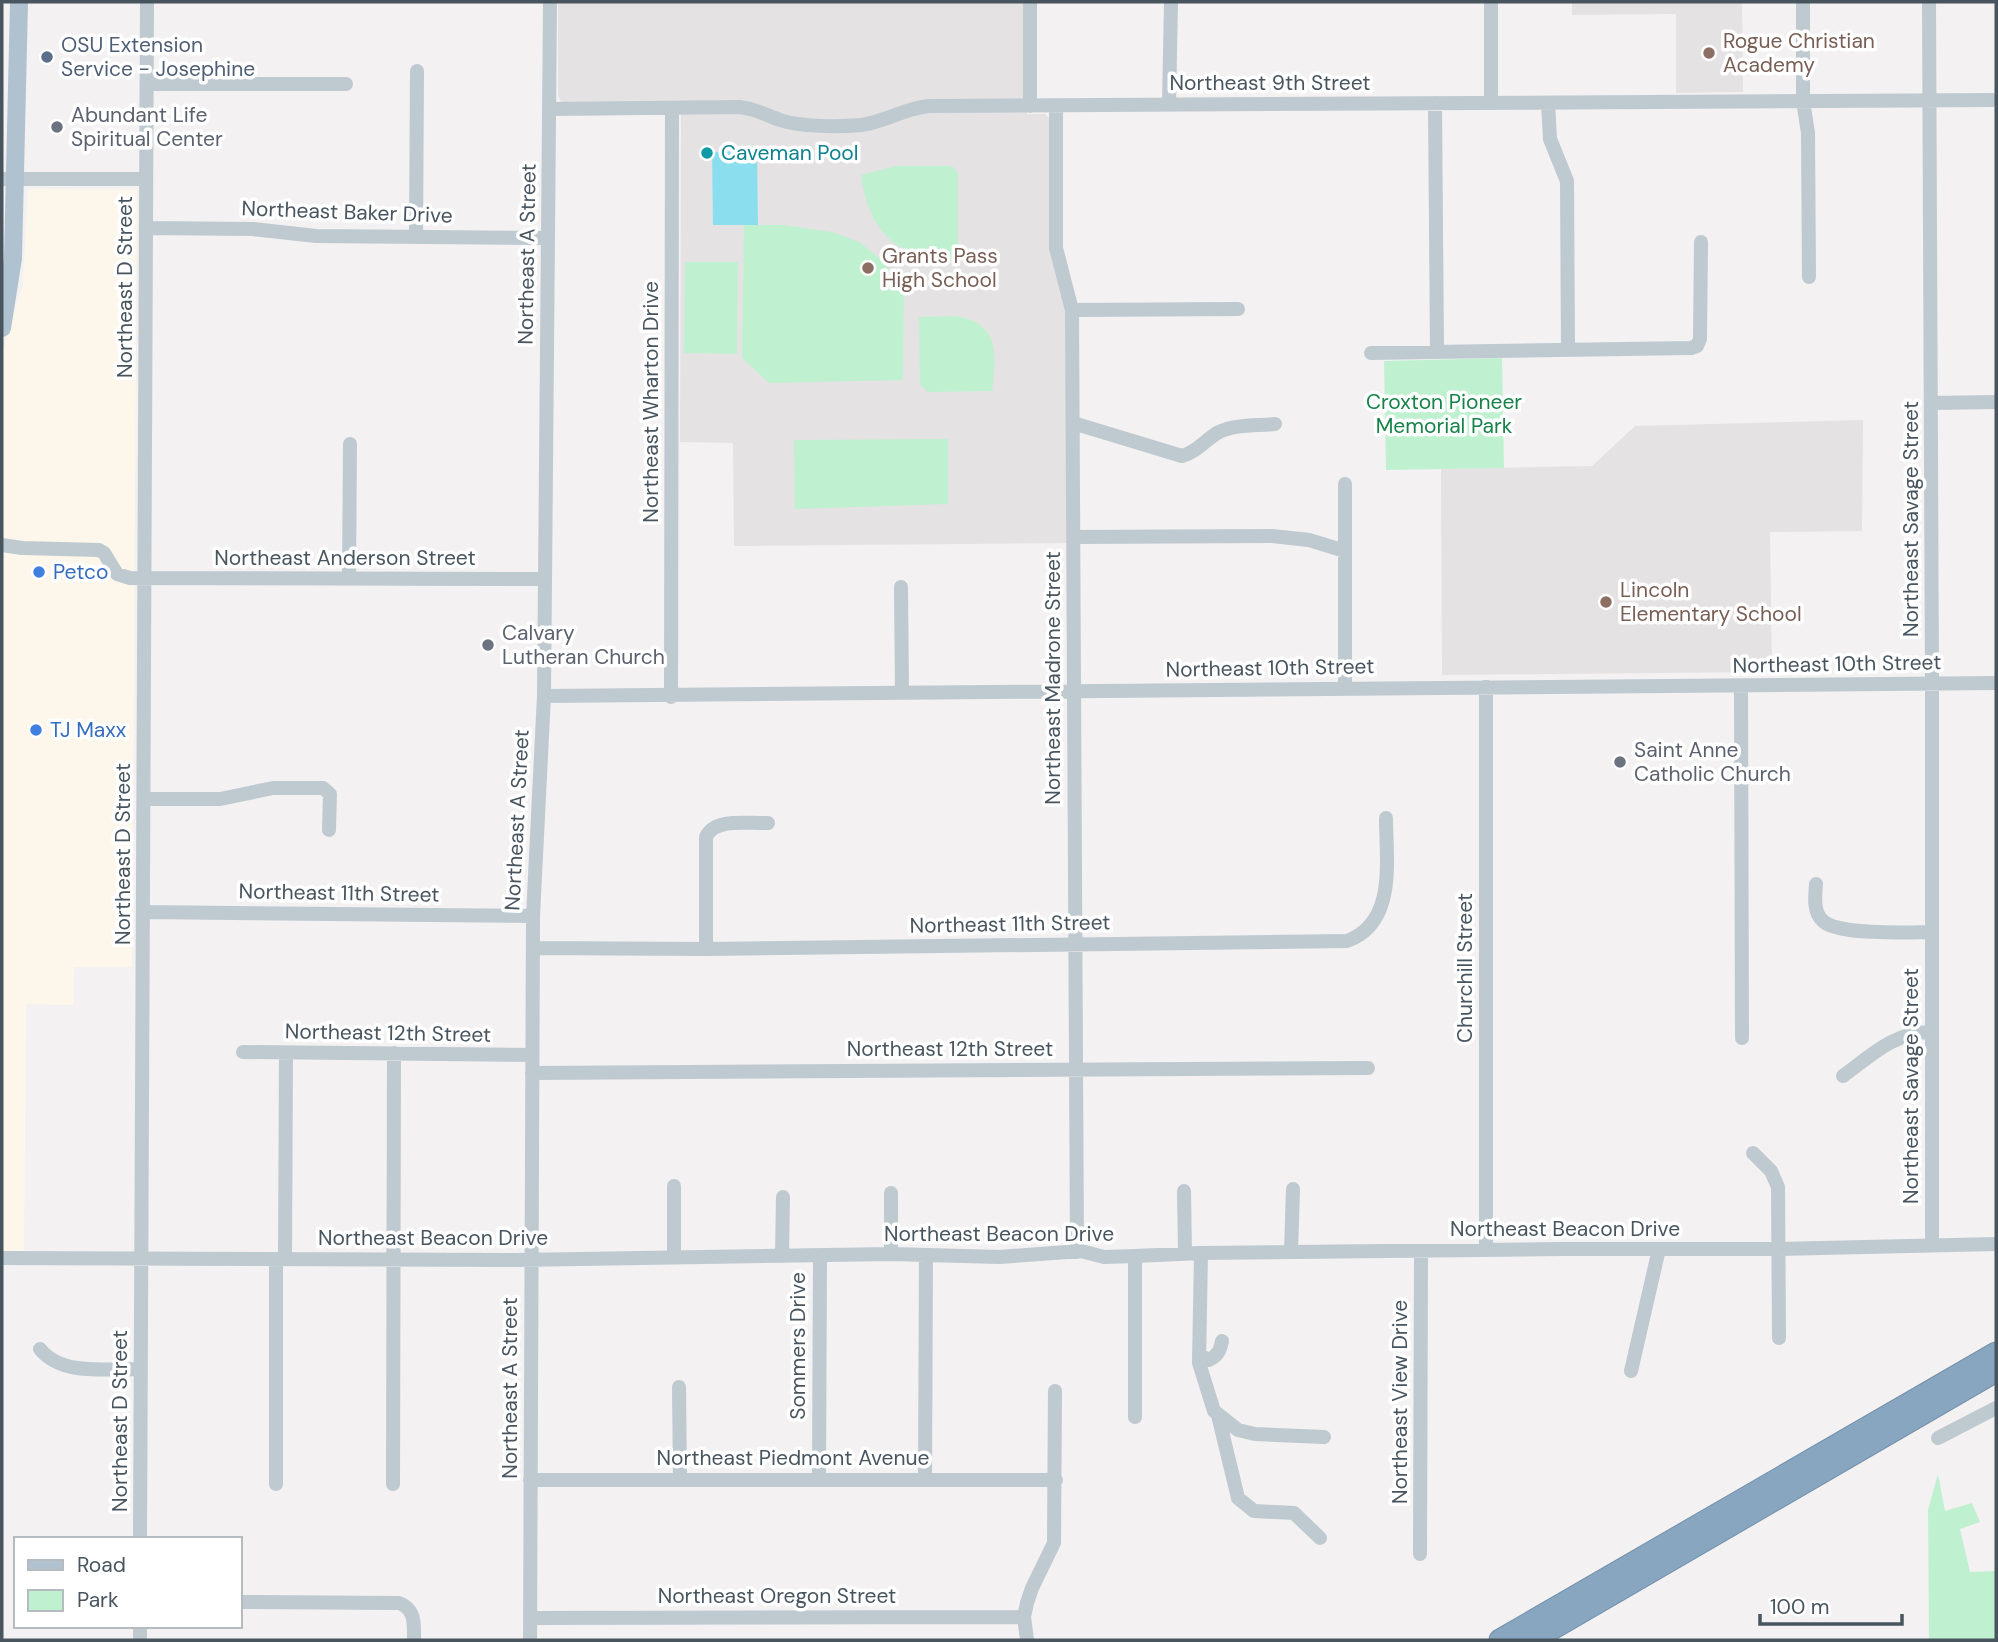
<svg xmlns="http://www.w3.org/2000/svg" width="1998" height="1642" viewBox="0 0 1998 1642" font-family="'DM Sans',sans-serif">
	<style>
		.commercial { fill: #fdf7eb }
		.education { fill: #e4e2e3 }
		.green { fill: #bff1d0 }
		.water { fill: #8bdeee }
		.lines { fill: none; stroke-linecap: round; stroke-linejoin: round }
		.highway-casing { stroke: #7391ac; stroke-width: 23 }
		.minor { stroke: #bec9d0; stroke-width: 14 }
		.major { stroke: #b0c1d0; stroke-width: 18 }
		.highway { stroke: #88a6c0; stroke-width: 21 }
		.education-dot { fill: #8d6e63; stroke: #fff; stroke-width: 2.5 }
		.service-dot { fill: #5c6f8a; stroke: #fff; stroke-width: 2.5 }
		.worship-dot { fill: #6b7280; stroke: #fff; stroke-width: 2.5 }
		.culture-dot { fill: #0f9aa8; stroke: #fff; stroke-width: 2.5 }
		.shop-dot { fill: #3f7fe0; stroke: #fff; stroke-width: 2.5 }
		.labels { text-anchor: middle; stroke-width: 7; stroke-linejoin: round; paint-order: stroke }
		.education-label { font-size: 21px; fill: #785e54; stroke: #fff; text-anchor: start }
		.service-label { font-size: 21px; fill: #4e5e75; stroke: #fff; text-anchor: start }
		.street-label { font-size: 21px; fill: #48555f; stroke: #fff }
		.worship-label { font-size: 21px; fill: #5b616d; stroke: #fff; text-anchor: start }
		.culture-label { font-size: 21px; fill: #0d838f; stroke: #fff; text-anchor: start }
		.park-label { font-size: 21px; fill: #158347; stroke: #fff }
		.shop-label { font-size: 21px; fill: #366cbe; stroke: #fff; text-anchor: start }
	</style>
	<rect width="100%" height="100%" fill="#f3f1f1"/>
	<path class="commercial" d="M28,189L137,190L132,967H74L73,1005L26,1004L24,1256H2V354L23,283Z"/>
	<path class="education" d="M558,2H1028L1027,114H1045L1050,119L1065,299L1068,543L734,546L733,443L680,442L681,102H561L558,95Z
		M1572,2H1742L1743,92L1676,93V14L1572,15Z
		M1863,420L1862,531L1770,532L1772,672L1442,675L1441,469L1592,466L1635,426Z"/>
	<path class="green" d="M896,166H952L958,173V262C900,262 868,232 861,175Z
		M744,225H784L832,232L859,242L883,261L904,288L903,380L769,383L742,358Z
		M685,262H738L737,354L684,353Z
		M954,316C1001,322 996,354 992,391L928,392L920,385L919,317Z
		M1502,358L1504,468L1386,470L1384,361Z
		M948,439V504L795,509L794,440Z
		M1938,1474L1945,1511L1972,1503L1980,1522L1960,1529L1970,1572L1996,1571V1640H1929L1928,1510Z"/>
	<path class="water" d="M757,151L758,225H713L712,152Z"/>
	<g class="lines">
		<defs>
			<path id="highway" d="M1500,1640L1996,1353
				M1533,1640L1996,1371"/>
		</defs>
		<use href="#highway" class="highway-casing"/>
		<path class="minor" d="M1491,2V103
			M1803,2V101L1808,133L1809,277
			M1929,2L1932,684V1245
			M147,84H346
			M1435,103L1437,352
			M1548,103L1550,139L1567,181L1568,350
			M1169,105L1171,2
			M1030,106V2
			M1056,106V248L1072,310L1077,1252
			M549,109L739,107C754,108 766,115 780,120C801,127 839,127 861,125C885,122 905,108 929,106L1996,100
			M2,179H146
			M146,228L253,229L316,236L547,238
			M416,237L417,71
			M1072,310L1238,309
			M1371,353L1691,348L1697,346L1700,339L1701,242
			M1931,403L1996,402
			M1073,423L1182,456C1197,452 1206,439 1219,432C1236,424 1257,426 1275,424
			M1345,484V688
			M1074,537L1272,536L1309,540L1345,551
			M2,545L22,548L99,550L104,553L117,574L130,578L545,579
			M349,578L350,444
			M901,587L902,693
			M1741,686L1742,1038
			M1486,687V1250
			M544,696L1996,683
			M671,697L672,108
			M144,799H220L273,788H323L330,794L329,830
			M1816,884C1815,897 1813,912 1823,921C1839,936 1910,932 1932,932
			M144,912L533,916
			M533,948L706,949L1347,941C1397,923 1386,860 1386,818
			M706,949V837C715,817 749,824 768,823
			M243,1052L532,1055
			M532,1073L1368,1068
			M1843,1076C1872,1055 1894,1032 1932,1032
			M1753,1153L1771,1171L1778,1187L1779,1338
			M1184,1191L1185,1253
			M1291,1252L1293,1189
			M1201,1253L1199,1363L1214,1411L1238,1430L1255,1434L1324,1437
			M891,1254V1193
			M674,1256V1186
			M782,1256L783,1197
			M1135,1256V1417
			M2,1258L518,1260L891,1254L999,1257L1081,1251L1104,1257L1135,1256L1201,1253L1562,1249H1778L1996,1244
			M276,1259V1484
			M285,1259L286,1053
			M40,1349C62,1377 109,1368 141,1369
			M1199,1355L1209,1360C1218,1355 1220,1351 1222,1341
			M1631,1371L1659,1249
			M679,1387L680,1478
			M1218,1415L1238,1498L1254,1511L1294,1513L1320,1538
			M1938,1438L1996,1408
			M819,1479L820,1255
			M925,1479L926,1255
			M530,1480H1056
			M393,1484L394,1053
			M140,1539L147,2
			M1420,1554L1421,1251
			M240,1602L399,1603C416,1609 414,1625 414,1640
			M530,1618L1024,1617
			M140,1626V1640
			M530,1640L533,916L544,696L550,2
			M1027,1640L1024,1617L1027,1603L1032,1588L1054,1543L1055,1391"/>
		<path class="major" d="M2,328L13,258L19,2"/>
		<use href="#highway" class="highway"/>
	</g>
	<g class="education-dot">
		<circle cx="1709" cy="53" r="7"/>
		<circle cx="868" cy="268" r="7"/>
		<circle cx="1606" cy="602" r="7"/>
	</g>
	<circle class="service-dot" cx="47" cy="57" r="7"/>
	<g class="worship-dot">
		<circle cx="57" cy="127" r="7"/>
		<circle cx="488" cy="645" r="7"/>
		<circle cx="1620" cy="762" r="7"/>
	</g>
	<circle class="culture-dot" cx="707" cy="153" r="7"/>
	<g class="shop-dot">
		<circle cx="39" cy="572" r="7"/>
		<circle cx="36" cy="730" r="7"/>
	</g>
	<g class="labels">
		<g class="education-label">
			<text x="1723" y="48">Rogue Christian<tspan x="1723" dy="24">Academy</tspan></text>
			<text x="882" y="263">Grants Pass<tspan x="882" dy="24">High School</tspan></text>
			<text x="1620" y="597">Lincoln<tspan x="1620" dy="24">Elementary School</tspan></text>
		</g>
		<g class="service-label">
			<text x="61" y="52">OSU Extension<tspan x="61" dy="24">Service - Josephine</tspan></text>
		</g>
		<g class="street-label">
			<text x="1270" y="90">Northeast 9th Street</text>
			<text transform="translate(347 212) rotate(2)" y="7">Northeast Baker Drive</text>
			<text transform="translate(527 254) rotate(-89)" y="7">Northeast A Street</text>
			<text transform="translate(125 287) rotate(-90)" y="7">Northeast D Street</text>
			<text transform="translate(651 402) rotate(-90)" y="7">Northeast Wharton Drive</text>
			<text transform="translate(1911 519) rotate(-90)" y="7">Northeast Savage Street</text>
			<text x="345" y="565">Northeast Anderson Street</text>
			<text transform="translate(1837 664) rotate(-1)" y="7">Northeast 10th Street</text>
			<text transform="translate(1270 668) rotate(-1)" y="7">Northeast 10th Street</text>
			<text transform="translate(1053 678) rotate(-90)" y="7">Northeast Madrone Street</text>
			<text transform="translate(517 820) rotate(-87)" y="7">Northeast A Street</text>
			<text transform="translate(123 854) rotate(-90)" y="7">Northeast D Street</text>
			<text transform="translate(339 893) rotate(1)" y="7">Northeast 11th Street</text>
			<text transform="translate(1010 924) rotate(-1)" y="7">Northeast 11th Street</text>
			<text transform="translate(1465 968) rotate(-90)" y="7">Churchill Street</text>
			<text transform="translate(388 1033) rotate(1)" y="7">Northeast 12th Street</text>
			<text x="950" y="1056">Northeast 12th Street</text>
			<text transform="translate(1911 1086) rotate(-90)" y="7">Northeast Savage Street</text>
			<text x="1565" y="1236">Northeast Beacon Drive</text>
			<text x="999" y="1241">Northeast Beacon Drive</text>
			<text x="433" y="1245">Northeast Beacon Drive</text>
			<text transform="translate(798 1346) rotate(-90)" y="7">Sommers Drive</text>
			<text transform="translate(510 1388) rotate(-90)" y="7">Northeast A Street</text>
			<text transform="translate(1400 1402) rotate(-90)" y="7">Northeast View Drive</text>
			<text transform="translate(120 1421) rotate(-90)" y="7">Northeast D Street</text>
			<text x="793" y="1465">Northeast Piedmont Avenue</text>
			<text x="777" y="1603">Northeast Oregon Street</text>
		</g>
		<g class="worship-label">
			<text x="71" y="122">Abundant Life<tspan x="71" dy="24">Spiritual Center</tspan></text>
			<text x="502" y="640">Calvary<tspan x="502" dy="24">Lutheran Church</tspan></text>
			<text x="1634" y="757">Saint Anne<tspan x="1634" dy="24">Catholic Church</tspan></text>
		</g>
		<g class="culture-label">
			<text x="721" y="160">Caveman Pool</text>
		</g>
		<g class="park-label">
			<text x="1444" y="409">Croxton Pioneer<tspan x="1444" dy="24">Memorial Park</tspan></text>
		</g>
		<g class="shop-label">
			<text x="53" y="579">Petco</text>
			<text x="50" y="737">TJ Maxx</text>
		</g>
	</g>
	<rect width="1998" height="1642" fill="none" stroke="#48555f" stroke-width="7"/>
	<rect x="14" y="1537" width="228" height="91" fill="#ffffff" stroke="#b6bbbf" stroke-width="2"/>
	<rect x="28" y="1560" width="35" height="10" fill="#b0c1d0" stroke="#b6bbbf" stroke-width="2"/>
	<text x="77" y="1572" font-size="21" fill="#48555f">Road</text>
	<rect x="28" y="1590" width="35" height="21" fill="#bff1d0" stroke="#b6bbbf" stroke-width="2"/>
	<text x="77" y="1607" font-size="21" fill="#48555f">Park</text>
	<path d="M1760 1614v10h142v-10" fill="none" stroke="#48555f" stroke-width="3.5"/>
	<text x="1770" y="1614" font-size="21" fill="#48555f" stroke="#ffffff" stroke-width="5" paint-order="stroke">100 m</text>
</svg>
